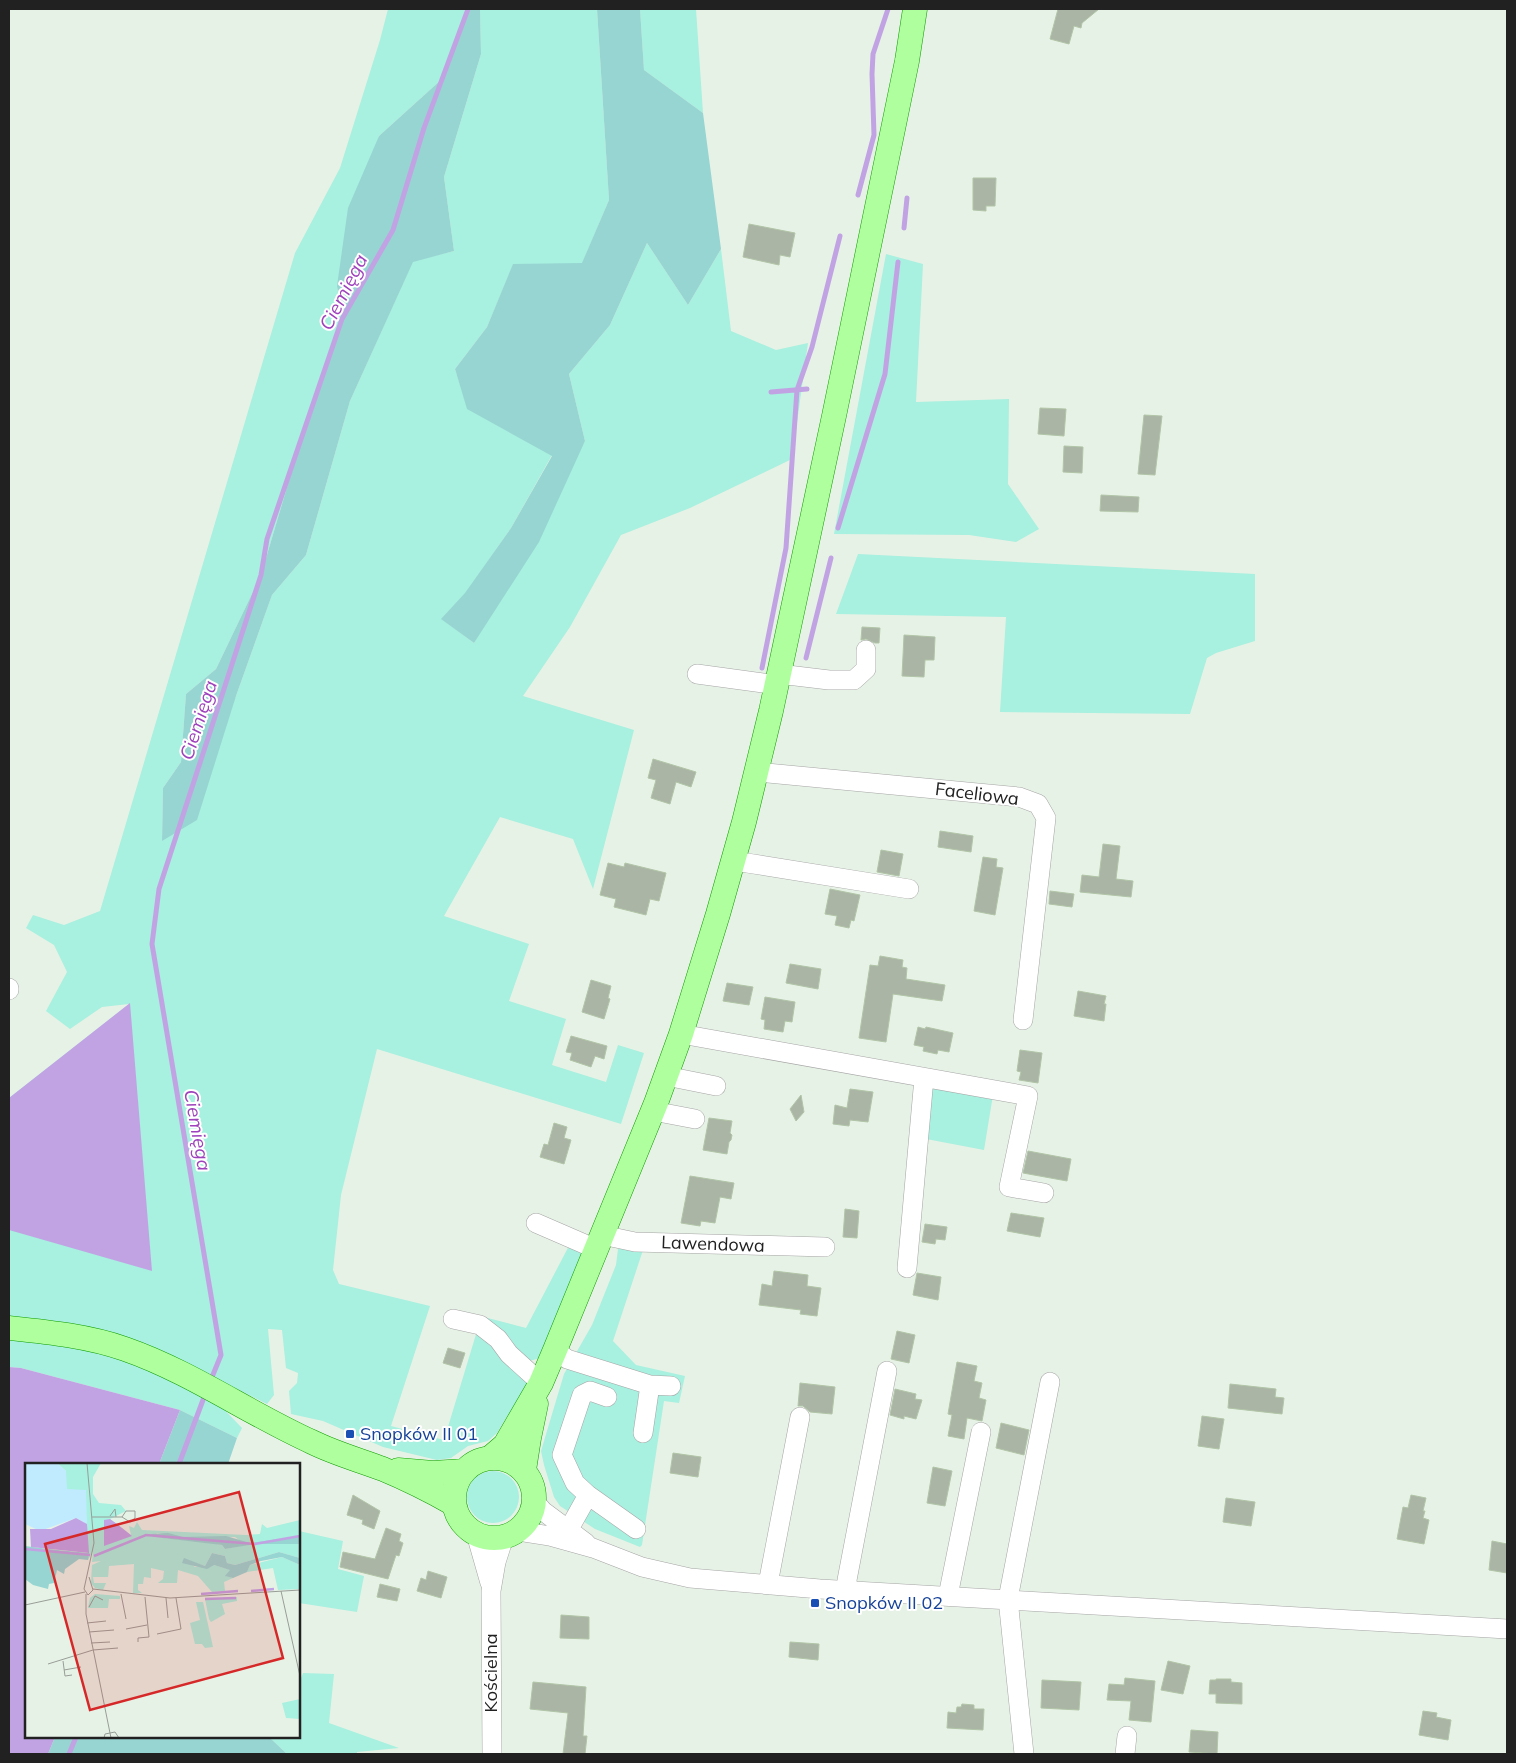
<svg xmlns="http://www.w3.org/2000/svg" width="1516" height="1763" viewBox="0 0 1516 1763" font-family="Mulish,sans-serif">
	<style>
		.grass { fill: #a8f0df }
		.forest { fill: #97d5d2 }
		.water { fill: #c1a3e4 }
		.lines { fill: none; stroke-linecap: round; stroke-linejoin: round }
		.stream { stroke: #c1a3e4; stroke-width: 5 }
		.building { fill: #aab5a5; stroke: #b1c5a7 }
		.minor-casing { stroke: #a5a5a5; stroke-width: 20 }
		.major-casing { stroke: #0e9d00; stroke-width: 25 }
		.minor { stroke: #fff; stroke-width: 19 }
		.major { stroke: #b0ff9e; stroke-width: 24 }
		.transit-dot { fill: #1a4fb4; stroke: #fff; stroke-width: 2 }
		.labels { text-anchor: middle; stroke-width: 4; stroke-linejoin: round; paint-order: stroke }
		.street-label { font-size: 18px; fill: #212121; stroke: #fff }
		.transit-label { font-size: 18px; fill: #164399; stroke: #fff; text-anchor: start }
		.water-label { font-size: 19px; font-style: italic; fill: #9d42bc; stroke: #fff }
		.inset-river { fill: none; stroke: #c1a3e4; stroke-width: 2.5 }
		.inset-road { fill: none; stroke: #989e97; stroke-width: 1 }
		.view { fill: #d62828; fill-opacity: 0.15; stroke: #d62828; stroke-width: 2.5 }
		.inset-edge { fill: none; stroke: #212121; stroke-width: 2.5 }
	</style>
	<rect width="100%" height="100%" fill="#e7f2e6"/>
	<path class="grass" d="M388,9H466L442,79L379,136L337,286L342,319L301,440L261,575L216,669L186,694L181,762L163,788L162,841L236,696L272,595L306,555L350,401L413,261L454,251L444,177L481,54L480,9H597L609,200L582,264L513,265L487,327L455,369L468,409L552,455L511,528L465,594L442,619L474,643L585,441L569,374L610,325L647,243L688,305L721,249L731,331L776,350L808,343L792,459L690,508L621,535L570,627L523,696L634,730L593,889L573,839L500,817L444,916L529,944L509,1001L566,1019L552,1065L606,1082L618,1045L644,1053L621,1124L377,1049L341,1195L333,1270L339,1284L430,1306L391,1426L444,1440L477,1331L531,1386L514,1418L509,1413L497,1433L488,1441L468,1446L451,1458L437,1460L383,1447L323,1421L291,1414L289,1391L297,1383L298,1373L286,1368L282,1330L268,1329L274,1395L267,1404L183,1362L216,1401L242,1428L237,1438L180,1410L21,1368L9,1367V1098L129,1004L102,1007L70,1029L46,1011L67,972L54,945L26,928L33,915L64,925L100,911L295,253L340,168L380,40Z
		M640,9H696L703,113L644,70Z
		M886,254L923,264L916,402L1009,399L1008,484L1039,529L1016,542L969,535L834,534Z
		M858,554L1255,574V641L1216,653L1207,658L1190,714L1000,712L1006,617L836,614Z
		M929,1083L993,1095L984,1150L921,1138Z
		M571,1242L583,1248L585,1257L547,1356L526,1362L480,1316L526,1328Z
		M622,1246L643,1250L613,1341L636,1365L685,1376L679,1403L664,1401L642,1545L640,1547L595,1529L560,1506L554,1497L544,1465L541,1451L564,1374L592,1325L616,1265L618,1249Z
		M467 1497a26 26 0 1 1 52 0a26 26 0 1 1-52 0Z
		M299,1531L343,1541L338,1569L364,1576L357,1612L299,1603Z
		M303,1673L334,1674L329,1723L399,1748L357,1752V1754H287L269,1737H299V1684Z"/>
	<path class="forest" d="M466,9H480L481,54L444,177L454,251L413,262L350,401L306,555L272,595L236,696L197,820L162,841L163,788L181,762L186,694L216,669L261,575L301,440L342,319L337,286L348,208L379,136L442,79Z
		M597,9H640L644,70L703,113L721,249L688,305L647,243L610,325L569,374L585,441L539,542L474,643L441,619L465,593L511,528L552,456L467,409L455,369L487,327L513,264L582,263L609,200Z
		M180,1410L237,1438L228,1464H159Z
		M55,1737H269L287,1754H48Z"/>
	<path class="water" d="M130,1003L152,1271L9,1230V1098Z
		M9,1367L21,1368L180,1410L159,1464H26V1737H55L48,1754H9Z"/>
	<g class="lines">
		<path class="stream" d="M858,195L874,135L872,74L873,54L888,9
			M904,228L907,198
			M771,392L807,389
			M838,528L885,374L898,262
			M806,658L831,558
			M762,668L786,548L797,390L812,347L840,236
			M210,1382L221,1355L152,944L159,889L261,575L267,539L342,319L393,230L424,128L468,9
			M179,1464L206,1392
			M69,1754L76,1737"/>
	</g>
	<path class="building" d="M1058,9H1099L1082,23L1081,28L1074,26L1069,44L1050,39Z
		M973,178H996L995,206H986V211L973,210Z
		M749,224L795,233L790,257L780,255L779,265L743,257Z
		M1040,408L1066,409L1064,436L1038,434Z
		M1144,415L1162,416L1155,475L1138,474Z
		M1064,446L1083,447L1082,473L1063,472Z
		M1101,495L1139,497L1138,512L1100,511Z
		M862,627L880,628L879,643H875L866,639L861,640Z
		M904,635L935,637L934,660H925L924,677L902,676Z
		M653,759L696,772L691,787L676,782L670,804L651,798L656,780L648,778Z
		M940,831L973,836L971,852L938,847Z
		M1103,844L1120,846L1116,879L1133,881L1131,897L1080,892L1082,875L1099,877Z
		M881,850L903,854L899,876L877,872Z
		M983,857L997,859L996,867L1003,868L995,915L974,911Z
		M608,863L624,867L625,863L666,873L659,901L650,899L646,915L614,907L616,899L600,895Z
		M830,889L860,895L854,921L851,920L849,928L835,925L837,916L825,914Z
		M1050,891L1074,894L1072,907L1049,904Z
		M880,956L903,960L902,967L907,968L906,979L945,985L942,1001L893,994L886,1042L859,1038L870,965L878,966Z
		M790,964L821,969L818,989L786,983Z
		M591,980L611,986L608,998L610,999L604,1019L582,1012Z
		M727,983L753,987L749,1005L723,1001Z
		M1078,991L1106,996L1104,1004H1106L1104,1021L1074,1016Z
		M765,997L795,1002L792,1022L785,1021L783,1032L764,1029L765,1020L761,1019Z
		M918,1027L925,1029L926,1027L953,1033L949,1052L938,1050L937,1054L923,1051L924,1047L914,1045Z
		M571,1036L607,1046L604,1059L595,1056L591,1067L570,1060L572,1053L566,1052Z
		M1020,1050L1042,1053L1038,1083L1019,1080L1021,1072L1017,1071Z
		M850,1089L873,1092L868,1122L850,1120L849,1126L833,1124L835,1105L847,1108Z
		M801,1095L804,1112L796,1121L790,1109Z
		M709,1118L732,1121L730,1133L732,1135L731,1140L729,1142L727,1154L703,1150Z
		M554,1123L567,1127L564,1138L571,1140L564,1164L540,1157L544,1144L548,1145Z
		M1028,1151L1071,1159L1067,1181L1023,1173Z
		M690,1176L734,1183L731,1199L720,1197L715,1223L701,1221L700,1226L681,1223Z
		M845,1209L859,1211L857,1238L843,1237Z
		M1011,1213L1044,1218L1040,1237L1007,1231Z
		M925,1224L947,1227L945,1240L936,1239L935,1244L922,1242Z
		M774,1271L808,1275L807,1286L821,1288L817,1316L800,1314L801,1310L759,1305L762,1284L772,1286Z
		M917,1273L941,1277L938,1300L913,1295Z
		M897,1331L915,1335L909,1363L891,1359Z
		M448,1348L465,1353L460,1368L443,1363Z
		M957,1362L977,1366L974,1381L982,1383L979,1398L986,1400L982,1421L967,1418L964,1439L948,1436L952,1415L948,1414Z
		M800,1383L835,1387L832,1414L810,1412L803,1406H798Z
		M1230,1384L1276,1389L1275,1397L1284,1398L1282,1414L1228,1408Z
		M895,1389L916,1394L915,1399L922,1400L916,1419L904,1416V1419L890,1415Z
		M1202,1416L1224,1419L1219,1449L1198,1446Z
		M1001,1423L1029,1430L1024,1455L996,1448Z
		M673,1453L701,1457L698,1477L670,1473Z
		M933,1467L952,1471L945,1506L927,1503Z
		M353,1495L380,1511L374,1529L362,1524L363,1520L347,1515Z
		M1411,1495L1426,1498L1423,1511H1425L1423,1518L1429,1520L1424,1544L1397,1539L1403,1507L1408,1508Z
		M1226,1498L1255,1502L1251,1526L1223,1522Z
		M386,1528L401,1534L399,1541L403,1543L399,1556L396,1555L388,1579L340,1567L343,1552L375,1559Z
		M1492,1541L1507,1544V1573L1489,1570Z
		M428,1571L447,1577L441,1598L417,1591L421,1578L426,1580Z
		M380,1584L400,1589L397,1601L377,1597Z
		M561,1615L589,1617V1639L560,1638Z
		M790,1642L819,1644L818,1660L789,1657Z
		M1168,1661L1190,1666L1183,1694L1161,1690Z
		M1125,1678L1155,1681L1151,1722L1129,1720L1131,1701L1107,1700L1109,1684L1124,1685Z
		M1216,1679H1231V1682L1242,1683V1704L1216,1703V1694H1209L1210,1680H1216Z
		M1042,1680L1081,1682L1079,1710L1041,1708Z
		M533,1682L586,1687L583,1736H587L585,1754H563L568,1713L530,1709Z
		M962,1704L974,1705V1709H984L983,1730L947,1728L948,1712L956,1713L957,1707H961Z
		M1423,1711L1437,1713L1436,1717L1451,1720L1448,1740L1419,1735Z
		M1191,1730L1218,1732L1217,1754L1189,1752Z"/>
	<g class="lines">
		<defs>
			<path id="minor" d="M697,674L777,685
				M779,674L829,680H854L866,669V650
				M756,772L1019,797L1038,804L1046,818L1023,1020
				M733,862L747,863L909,889
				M9,988V990
				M681,1034L1028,1096L1009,1187L1044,1193
				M666,1076L716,1086
				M653,1111L695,1119
				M536,1223L596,1249
				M602,1235L635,1242L825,1247
				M907,1268L924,1078
				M453,1319L480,1325L498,1339L509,1354L541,1383
				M555,1350L567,1359L650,1385L671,1386
				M607,1397L590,1391L582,1395L562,1455L575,1483L588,1495L636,1529
				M643,1433L650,1385
				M535,1502L543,1511L586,1543
				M569,1529L588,1495
				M518,1531L550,1536L593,1548L642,1567L690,1578L820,1589L1507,1629
				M476,1534L490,1583
				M768,1584L800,1417
				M848,1590L847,1580L887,1371
				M948,1596L981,1432
				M492,1754L491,1591L496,1562L504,1537
				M1024,1754L1008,1599L1050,1382
				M1125,1754L1127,1736"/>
			<path id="major" d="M9,1328C47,1332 88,1336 125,1349C191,1372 248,1413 312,1442C334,1453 359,1460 383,1469C407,1479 431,1491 454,1504
				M491,1457L505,1445L541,1383L555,1350L656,1103L681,1034L718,914L744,822L771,711L834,416L907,61L915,9
				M454 1498a40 40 0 1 1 80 0a40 40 0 1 1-80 0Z
				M398,1470L433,1473L464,1471
				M524,1470L529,1438L536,1404"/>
		</defs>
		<use href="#minor" class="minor-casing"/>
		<use href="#major" class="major-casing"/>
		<use href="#minor" class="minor"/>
		<use href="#major" class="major"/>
	</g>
	<g class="transit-dot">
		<rect x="345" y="1429" width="10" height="10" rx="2.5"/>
		<rect x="810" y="1598" width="10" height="10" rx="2.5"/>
	</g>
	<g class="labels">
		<g class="street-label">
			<text transform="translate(977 794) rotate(7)" y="6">Faceliowa</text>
			<text transform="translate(713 1244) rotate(2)" y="6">Lawendowa</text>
			<text transform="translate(491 1673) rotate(-90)" y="6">Kościelna</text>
		</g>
		<g class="transit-label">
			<text x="360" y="1440">Snopków II 01</text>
			<text x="825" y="1609">Snopków II 02</text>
		</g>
		<g class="water-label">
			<text transform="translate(343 292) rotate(-63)" y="7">Ciemięga</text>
			<text transform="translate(198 720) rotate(-72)" y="7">Ciemięga</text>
			<text transform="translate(198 1130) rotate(80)" y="7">Ciemięga</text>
		</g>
	</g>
	<g transform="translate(25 1463)">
		<rect width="275" height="275" fill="#e7f2e6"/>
		<path d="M32,0H76L68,14V31L74,40L96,42L101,48L85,56L106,72L104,63L109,65L112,59L117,67L221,72L235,71L237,61L242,65L275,57V73L231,80L269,79L275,81V95L254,89L210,102L202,100L200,93L187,90L180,103L159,96L170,104L189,102L206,107L201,113L208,115L199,119L200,128L187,129L173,113L153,107L152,120H133L138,116L139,108L126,105V115L119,114L118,121H113V127L117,130H108L109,101L84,103L83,114H68L69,120H81L78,127L70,125L66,120L67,102L76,98L67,99L68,88L63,97L61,56L41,26V8ZM132,70L158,74H210L218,80H230L200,86L197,82L180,79L129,74ZM257,94L275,102V126L253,127L248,105L222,109L225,102ZM70,131L95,133V136H84L83,145H63L65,135ZM212,134V138L197,141L200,151L186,159L184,156L180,136ZM171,139H178L188,184L180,185L177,181H170L165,160L175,157ZM275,236V256L261,255L257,240Z" fill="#a8f0df" fill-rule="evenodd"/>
		<path d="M143,70L158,74L201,73L225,80L275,73V81H230L200,86L197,82L129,74L126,71ZM0,83L32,87L64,90L63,97L54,96L40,106L39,111L32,107L29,120L24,121L23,126L8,122L0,116ZM254,89L275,95V102L257,94L236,98L225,102L222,109L208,115L200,113L205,107L189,102L182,106L157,100L159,95L180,103L187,90L200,93L202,100L210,102Z" fill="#97d5d2"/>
		<path d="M0,0H32L41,8L42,26L61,27L62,61L51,55L15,68L0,61Z" fill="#c0ebff"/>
		<path d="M51,55L62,61L64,90L6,84L5,66H26ZM85,56L92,61L107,73L79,83V57Z" fill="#c1a3e4"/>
		<path class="inset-river" d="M0,86L65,92M69,93L121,72L230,81L275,73M226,128L249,126M176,131L213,128M180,136L211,135"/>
		<path class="inset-road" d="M62,0L69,80L59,126L63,132L68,127L64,114M85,53L90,46L91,54M67,54H97L105,59L110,55V48H101L97,54M68,126L145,135L275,127M256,128L275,213M61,131V151L86,275M96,131L101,156M141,135L143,155M0,142L60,129M64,144L70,133L78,137M62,160L81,158M101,166L122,162M64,169L89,167M132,171L156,166L151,135M113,179V175L124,174L120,134M66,180L85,179M38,198L40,213L47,212M23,201L68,187L93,185M39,207L56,204M79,275L80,271L90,269L94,275"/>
		<path class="view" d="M214,29L258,195L65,247L20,81Z"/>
		<rect width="275" height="275" class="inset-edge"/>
	</g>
	<rect width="1516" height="1763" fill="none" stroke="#212121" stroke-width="20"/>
</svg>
